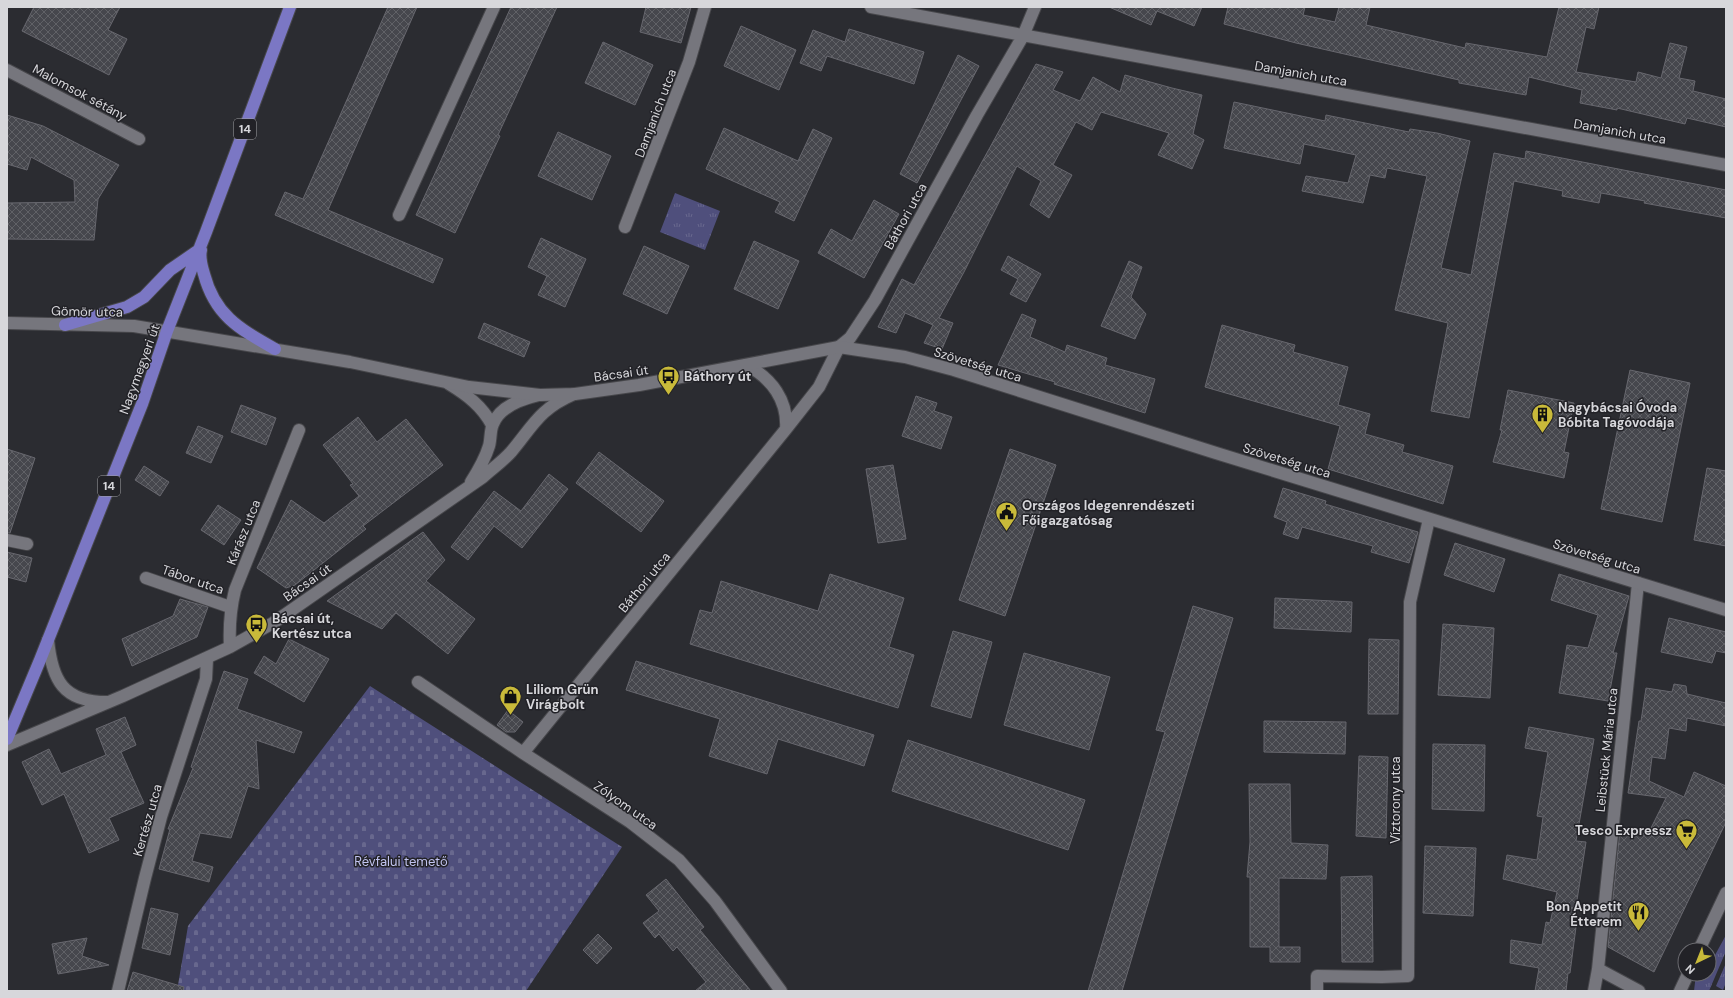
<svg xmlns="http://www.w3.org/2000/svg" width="1733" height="998" viewBox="0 0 1733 998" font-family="'DM Sans',sans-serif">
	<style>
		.grass { fill: url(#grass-tufts) }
		.cemetery { fill: url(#cemetery-stones) }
		.building { fill: url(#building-cross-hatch); stroke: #67676e }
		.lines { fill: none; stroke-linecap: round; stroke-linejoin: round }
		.minor-casing { stroke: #47474b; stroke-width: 14 }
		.tertiary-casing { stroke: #47474b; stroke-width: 14 }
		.primary-casing { stroke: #47474b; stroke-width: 14 }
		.minor { stroke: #76767d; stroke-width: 12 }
		.tertiary { stroke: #76767d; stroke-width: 12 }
		.primary { stroke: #7b77c4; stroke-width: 12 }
		.labels { text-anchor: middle; stroke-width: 3; stroke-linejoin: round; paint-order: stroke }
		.shield { fill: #222227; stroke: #a1a1a5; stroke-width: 1 }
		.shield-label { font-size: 12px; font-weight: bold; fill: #d7d7db }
		.street-label { font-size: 13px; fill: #d7d7db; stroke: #222227 }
		.poi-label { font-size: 13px; font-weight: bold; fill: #d7d7db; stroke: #222227; text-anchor: start }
		.park-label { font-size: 13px; fill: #c2c4f0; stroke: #222227 }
	</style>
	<defs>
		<pattern id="grass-tufts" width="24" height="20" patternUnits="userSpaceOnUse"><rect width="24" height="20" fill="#4f4f7c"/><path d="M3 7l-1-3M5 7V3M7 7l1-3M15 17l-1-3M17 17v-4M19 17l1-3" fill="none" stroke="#68688e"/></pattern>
		<pattern id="cemetery-stones" width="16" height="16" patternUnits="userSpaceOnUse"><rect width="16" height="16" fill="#4f4f7c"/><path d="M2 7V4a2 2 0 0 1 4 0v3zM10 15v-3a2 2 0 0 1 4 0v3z" fill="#68688e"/></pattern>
		<pattern id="building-cross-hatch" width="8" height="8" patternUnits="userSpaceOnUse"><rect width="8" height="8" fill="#46474d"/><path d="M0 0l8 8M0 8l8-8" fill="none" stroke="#606166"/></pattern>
	</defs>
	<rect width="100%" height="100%" fill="#2b2c31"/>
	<path class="grass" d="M675,193L720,211L705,250L660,232Z
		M1726,935V951L1709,991H1694L1696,974H1709V966Z
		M1726,963V986L1725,985L1723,990L1716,986Z"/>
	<path class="cemetery" d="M370,686L622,847L526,991H177L188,926Z"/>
	<path class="building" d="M34,7H120L108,30L127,39L109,75L22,31Z
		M388,7H417L328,210L443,259L433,283L275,215L285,192L303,199Z
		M511,7H557L498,135L500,136L455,233L416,215Z
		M646,7H691L681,43L640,32Z
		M1109,7H1202L1194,26L1157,11L1151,25Z
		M1228,7H1305L1303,15L1335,22L1339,7H1370L1366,25L1465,48L1466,43L1547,57L1559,7H1599L1594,29L1586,27L1576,72L1636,82L1638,72L1661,78L1670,43L1687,47L1679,78L1695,81L1693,91L1726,99V127L1687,118L1685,124L1617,108V110L1580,103L1582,90L1529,77L1526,95L1459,83V80L1296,43L1224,24Z
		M741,26L796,50L779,90L724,66Z
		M849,29L924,52L914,84L827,56L821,71L800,63L813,30L845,42Z
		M603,42L653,65L635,105L585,83Z
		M958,55L979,66L917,183L900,174Z
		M1036,64L1063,72L1053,90L1080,101L1093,77L1120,92L1125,75L1172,88L1202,95L1193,134L1204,140L1192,169L1158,155L1169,133L1101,112L1092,130L1076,122L1053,165L1072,175L1049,218L1030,205L1041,181L1017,166L964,272L939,318L953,323L942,349L924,343L933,325L905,313L896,333L878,327L902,279L914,285Z
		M1234,102L1325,121L1326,115L1409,132L1410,129L1437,133L1470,141L1441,268L1471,275L1494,153L1525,159L1526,151L1726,190V218L1644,203L1645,201L1601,193L1599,203L1562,196L1563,191L1514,181L1469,418L1431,411L1448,323L1395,310L1427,176L1387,168L1385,178L1370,175L1363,203L1302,191L1306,176L1348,183L1356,155L1304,144L1300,164L1224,148Z
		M7,115L43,126L119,165L98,199L94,240L7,239V203L75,202L74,180L31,157L27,170L7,164Z
		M724,128L798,161L813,129L832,138L794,221L775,212L780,202L706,169Z
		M558,132L611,156L592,200L538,176Z
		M874,200L899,214L864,278L818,253L831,229L852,241Z
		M541,238L586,259L565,307L538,295L547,276L528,267Z
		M754,241L799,261L778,309L734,289Z
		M644,246L689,266L667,314L623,294Z
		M1008,256L1041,274L1026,302L1010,294L1018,279L1001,270Z
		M1129,261L1142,267L1131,297L1146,314L1135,339L1101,326Z
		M1022,314L1036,320L1030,337L1065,352L1067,345L1107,358L1105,365L1155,379L1145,413L1054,384L1055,382L998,365Z
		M484,323L530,342L524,357L478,338Z
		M1222,325L1295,345L1293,352L1348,367L1338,405L1370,414L1365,434L1404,445L1402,452L1453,466L1443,504L1328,469L1340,426L1205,387Z
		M1630,370L1690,383L1662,522L1601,509Z
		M1508,390L1574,403L1564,452L1569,453L1564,478L1493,462L1502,430H1500Z
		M916,396L937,403L934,411L952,417L941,449L902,436Z
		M241,405L276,418L266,445L231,432Z
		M358,417L377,442L406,419L443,465L363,526L366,529L295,585L286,588L257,568L291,500L324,523L359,496L350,485L353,484L323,445Z
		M198,426L223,436L211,463L186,453Z
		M7,449L35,458L10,533H7Z
		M1010,449L1056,465L1005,616L959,600Z
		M599,452L664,501L641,532L576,483Z
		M893,465L906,539L878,543L866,469Z
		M144,466L169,482L160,496L135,480Z
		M1707,468L1726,471V546L1694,540Z
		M549,474L568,489L522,548L494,526L468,560L451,547L494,491L521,511Z
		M1283,488L1326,501L1325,504L1418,532L1409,563L1371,552L1373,546L1302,527L1298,539L1283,534L1287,522L1274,517Z
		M218,505L241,520L224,545L201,530Z
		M423,532L445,560L426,581L475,619L448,654L396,613L382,629L327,601Z
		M1455,543L1505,559L1494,592L1444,575Z
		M7,552L32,558L26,582L7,577Z
		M830,574L904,598L889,647L914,655L898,708L690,644L700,610L712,613L721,581L818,611Z
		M1559,574L1629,596L1613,653H1617L1608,701L1559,693L1567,645L1588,648L1598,615L1551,600Z
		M1275,598L1352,602L1351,632L1274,628Z
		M180,599L208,607L197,637L132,666L122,639L173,616Z
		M1193,606L1233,618L1122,991H1088L1165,732L1156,730Z
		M1669,618L1726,632V653L1716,651L1712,663L1661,652Z
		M1443,624L1494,628L1490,698L1438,695Z
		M953,631L992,642L971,718L931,706Z
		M289,639L329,659L304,702L254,673L264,656L276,664Z
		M1369,639L1399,640L1398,714H1368Z
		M1024,653L1110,677L1089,750L1004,725Z
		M636,661L874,735L864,766L778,739L767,774L709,756L720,719L626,690Z
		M224,671L248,679L237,709L302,732L294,753L256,740L259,789L248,786L231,838L200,833L192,861L213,867L209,882L159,869L170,829H168L193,768L191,767Z
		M1674,684L1686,686L1687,694L1726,703V726L1687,718L1686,731L1669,728L1665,759L1652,757L1649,781L1684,797L1694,772L1726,786V822L1654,972L1608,947L1620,830L1648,834L1666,798L1628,793L1639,721H1641L1646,688L1672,692Z
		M508,710L523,722L515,732H506L497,725Z
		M125,717L136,745L121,752L144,803L109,818L119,840L89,853L64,794L42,805L22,762L49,749L61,774L106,755L96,729Z
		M1264,721L1346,722L1345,754L1264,752Z
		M1529,727L1594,739L1576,841L1586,842L1573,926L1576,927L1570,973H1568L1566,991H1535L1539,968L1510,963L1511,940L1542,945L1546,922L1550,923L1557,892L1503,879L1507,855L1537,860L1543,817L1537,816L1548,752L1525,748Z
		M908,740L1085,800L1068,850L892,791Z
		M1433,744L1485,745L1484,811L1432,809Z
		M1359,756L1388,757L1386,838L1356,836Z
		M1249,784H1290L1291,843L1328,845L1326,879L1279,878V947H1300V962H1270V947H1250V877H1247L1250,842Z
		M1425,846L1476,848L1473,916L1423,913Z
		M1372,876L1373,962H1342L1341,877Z
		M666,879L704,927L700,930L751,991H695L706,982L677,947L673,951L659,934L655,938L643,923L659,911L646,895Z
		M151,908L178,914L170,955L142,948Z
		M598,934L612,948L597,964L583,950Z
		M87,938L82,956L109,965L58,974L52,944Z
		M133,972L184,987L183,991H127Z"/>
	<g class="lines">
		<defs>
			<path id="minor" d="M871,7L1726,165
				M7,70L139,139
				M399,215L494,7
				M625,227L689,62L705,7
				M746,365C772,378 788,401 786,429
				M449,384C467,395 482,406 492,425
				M471,482C478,471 485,459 489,446C491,439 490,430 493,424C500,406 522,399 539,395
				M7,540L27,544
				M146,578L230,607
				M48,640C52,680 63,702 107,702
				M230,647C229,627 230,610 235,590L299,430
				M418,682L523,753L630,822L679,860L715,901L781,991
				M7,745L123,696L230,647L273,623L483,477C492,469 503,461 511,452C533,426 539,409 574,394
				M523,753L786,429L819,387L839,347L850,338L875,300L977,115L1023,36L1035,7
				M1598,969L1639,991
				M118,991L145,878L161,817L206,679L207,659
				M1317,991V976L1382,977L1408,976L1410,602L1429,519
				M1594,991L1598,969L1638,583"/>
			<path id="tertiary" d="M7,323L134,326L350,362L469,387L540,395L575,394L639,385L839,347L905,357L954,370L1216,453L1726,610
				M1699,950L1726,893
				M1680,991L1688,974"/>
			<path id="primary" d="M201,250C199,258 202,267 204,274C215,316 240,329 275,349
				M65,325L127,307L144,297L170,270L199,250
				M7,739L40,660L142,404L167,331L206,232L290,7"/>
		</defs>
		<use href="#minor" class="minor-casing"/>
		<use href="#tertiary" class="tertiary-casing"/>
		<use href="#primary" class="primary-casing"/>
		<use href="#minor" class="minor"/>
		<use href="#tertiary" class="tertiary"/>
		<use href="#primary" class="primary"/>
	</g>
	<defs>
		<symbol id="bus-pin" viewBox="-11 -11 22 30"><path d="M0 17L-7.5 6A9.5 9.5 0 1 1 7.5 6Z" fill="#c9ba3a" stroke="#222227"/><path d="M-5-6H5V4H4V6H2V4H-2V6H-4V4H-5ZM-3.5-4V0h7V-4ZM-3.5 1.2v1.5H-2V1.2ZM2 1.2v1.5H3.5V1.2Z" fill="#111"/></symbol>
		<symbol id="building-pin" viewBox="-11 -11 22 30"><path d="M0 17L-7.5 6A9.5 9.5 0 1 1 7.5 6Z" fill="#c9ba3a" stroke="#222227"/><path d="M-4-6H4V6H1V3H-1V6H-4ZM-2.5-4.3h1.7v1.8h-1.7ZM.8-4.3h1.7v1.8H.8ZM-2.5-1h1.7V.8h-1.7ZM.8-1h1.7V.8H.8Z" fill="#111"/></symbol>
		<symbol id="civic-pin" viewBox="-11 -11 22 30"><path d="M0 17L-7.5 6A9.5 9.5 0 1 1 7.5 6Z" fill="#c9ba3a" stroke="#222227"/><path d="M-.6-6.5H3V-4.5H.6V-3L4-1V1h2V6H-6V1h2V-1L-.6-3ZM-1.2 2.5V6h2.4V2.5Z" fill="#111"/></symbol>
		<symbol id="shop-pin" viewBox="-11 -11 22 30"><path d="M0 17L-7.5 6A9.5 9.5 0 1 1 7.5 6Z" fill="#c9ba3a" stroke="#222227"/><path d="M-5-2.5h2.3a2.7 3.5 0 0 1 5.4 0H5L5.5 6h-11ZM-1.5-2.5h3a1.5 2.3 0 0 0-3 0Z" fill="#111"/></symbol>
		<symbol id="supermarket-pin" viewBox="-11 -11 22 30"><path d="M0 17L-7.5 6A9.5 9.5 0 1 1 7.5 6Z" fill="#c9ba3a" stroke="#222227"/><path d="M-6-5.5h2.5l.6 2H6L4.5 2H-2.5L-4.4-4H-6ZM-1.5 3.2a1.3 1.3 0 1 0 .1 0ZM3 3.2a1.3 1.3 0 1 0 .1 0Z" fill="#111"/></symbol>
		<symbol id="restaurant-pin" viewBox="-11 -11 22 30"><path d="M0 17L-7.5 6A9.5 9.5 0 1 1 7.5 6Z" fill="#c9ba3a" stroke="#222227"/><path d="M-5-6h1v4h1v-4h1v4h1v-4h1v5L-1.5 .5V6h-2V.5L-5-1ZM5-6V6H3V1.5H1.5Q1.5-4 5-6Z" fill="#111"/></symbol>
	</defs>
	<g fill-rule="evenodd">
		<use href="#bus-pin" x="656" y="364" width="25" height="34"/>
		<use href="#building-pin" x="1530" y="402" width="25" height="34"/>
		<use href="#civic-pin" x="994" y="500" width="25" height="34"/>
		<use href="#bus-pin" x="244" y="612" width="25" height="34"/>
		<use href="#shop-pin" x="498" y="684" width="25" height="34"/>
		<use href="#supermarket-pin" x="1674" y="818" width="25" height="34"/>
		<use href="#restaurant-pin" x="1626" y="900" width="25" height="34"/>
	</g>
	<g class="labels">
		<g class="shield">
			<rect x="234" y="119" width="22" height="20" rx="3"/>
			<rect x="98" y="476" width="22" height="20" rx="3"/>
		</g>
		<g class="shield-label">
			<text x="245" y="133">14</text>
			<text x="109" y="490">14</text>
		</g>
		<g class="street-label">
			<text transform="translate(1301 73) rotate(10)" y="5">Damjanich utca</text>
			<text transform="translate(80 92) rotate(28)" y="5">Malomsok sétány</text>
			<text transform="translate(655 113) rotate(-69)" y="5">Damjanich utca</text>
			<text transform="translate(1620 131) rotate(10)" y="5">Damjanich utca</text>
			<text transform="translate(905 216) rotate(-61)" y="5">Báthori utca</text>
			<text transform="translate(87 311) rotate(1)" y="5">Gömör utca</text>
			<text transform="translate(978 364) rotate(17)" y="5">Szövetség utca</text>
			<text transform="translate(139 369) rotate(-70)" y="5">Nagymegyeri út</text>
			<text transform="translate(621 373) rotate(-8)" y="5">Bácsai út</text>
			<text transform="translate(1287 460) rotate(17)" y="5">Szövetség utca</text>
			<text transform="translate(243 532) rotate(-68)" y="5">Kárász utca</text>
			<text transform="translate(1597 556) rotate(17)" y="5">Szövetség utca</text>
			<text transform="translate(193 579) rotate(19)" y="5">Tábor utca</text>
			<text transform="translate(307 582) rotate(-35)" y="5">Bácsai út</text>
			<text transform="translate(644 582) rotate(-51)" y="5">Báthori utca</text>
			<text transform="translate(1606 750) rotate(-84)" y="5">Leibstück Mária utca</text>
			<text transform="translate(1395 800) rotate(-90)" y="5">Víztorony utca</text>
			<text transform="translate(626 805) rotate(35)" y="5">Zólyom utca</text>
			<text transform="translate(147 820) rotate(-74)" y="5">Kertész utca</text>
		</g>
		<g class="poi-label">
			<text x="684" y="381">Báthory út</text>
			<text x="1558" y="412">Nagybácsai Óvoda<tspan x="1558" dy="15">Bóbita Tagóvodája</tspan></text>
			<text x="1022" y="510">Országos Idegenrendészeti<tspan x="1022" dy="15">Főigazgatósag</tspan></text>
			<text x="272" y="623">Bácsai út,<tspan x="272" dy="15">Kertész utca</tspan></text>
			<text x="526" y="694">Liliom Grün<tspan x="526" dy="15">Virágbolt</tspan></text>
			<text x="1672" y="835" text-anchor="end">Tesco Expressz</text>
			<text x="1622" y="911" text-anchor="end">Bon Appetit<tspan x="1622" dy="15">Étterem</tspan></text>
		</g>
		<g class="park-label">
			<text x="401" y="866">Révfalui temető</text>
		</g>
	</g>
	<rect width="1733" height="998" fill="none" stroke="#d7d7db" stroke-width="16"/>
	<g transform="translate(1697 962) rotate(223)"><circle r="19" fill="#222227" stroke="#6a6a6f"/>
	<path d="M0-3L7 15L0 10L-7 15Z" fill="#c9ba3a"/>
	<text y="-6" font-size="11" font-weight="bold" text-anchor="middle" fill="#d7d7db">N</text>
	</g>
</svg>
